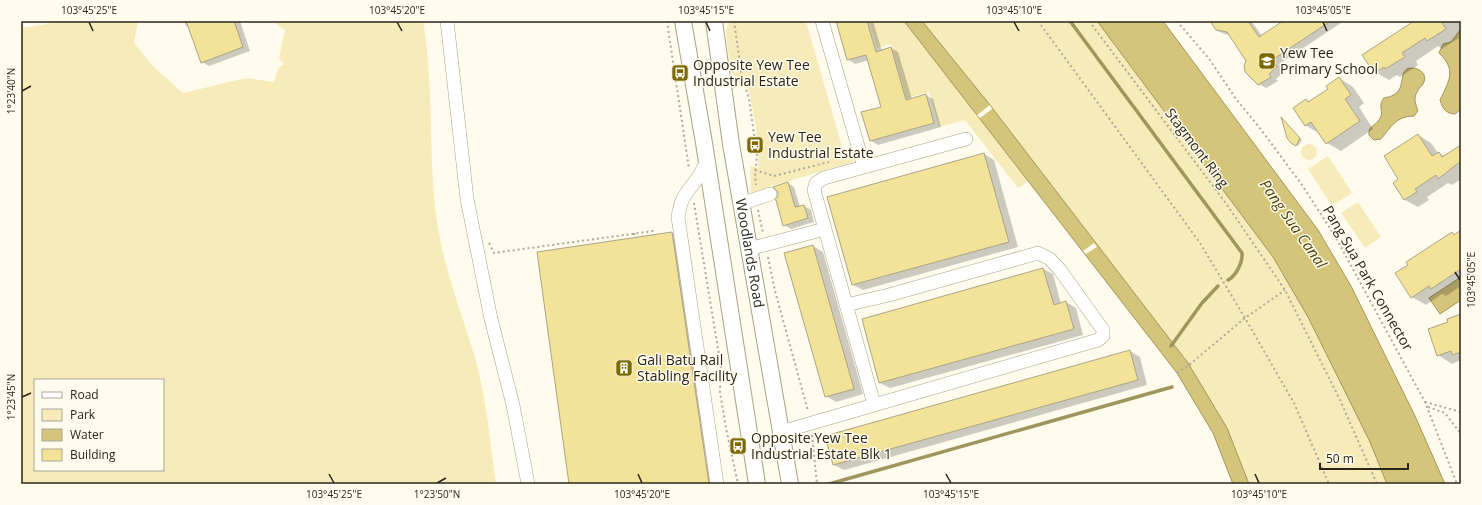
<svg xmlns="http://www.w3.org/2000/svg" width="1482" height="505" viewBox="0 0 1482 505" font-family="'Open Sans',sans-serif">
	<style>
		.green { fill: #f6ebb9; fill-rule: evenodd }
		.water { fill: #d5c57b; stroke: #a1955e }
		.pier { fill: #fffcee }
		.shadow { fill: #0003 }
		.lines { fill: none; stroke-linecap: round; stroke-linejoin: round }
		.stream { stroke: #a1955e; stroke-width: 3.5 }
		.building { fill: #f3e398; stroke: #aba484 }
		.minor-casing { stroke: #a9a282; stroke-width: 14 }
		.major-casing { stroke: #a9a282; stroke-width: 18 }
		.path { stroke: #aca99c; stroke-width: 2; stroke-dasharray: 2 3; stroke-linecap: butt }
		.minor { stroke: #fff; stroke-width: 13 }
		.major { stroke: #fff; stroke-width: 16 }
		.ticks { fill: none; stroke: #292619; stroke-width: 1.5 }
		.labels { text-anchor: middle; stroke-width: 3; stroke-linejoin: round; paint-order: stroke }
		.poi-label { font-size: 14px; fill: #292619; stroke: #fffcee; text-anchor: start }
		.street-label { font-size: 14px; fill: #292619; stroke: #fffcee }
		.water-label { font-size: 15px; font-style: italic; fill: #504409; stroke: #fffcee }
		.neatline { fill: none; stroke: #292619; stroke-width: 1.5 }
		.ticks-label { font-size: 10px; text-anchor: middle; fill: #292619 }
	</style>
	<rect width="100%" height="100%" fill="#fffcee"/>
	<path class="green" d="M53,21H138L134,43L153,66L183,93L246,78L274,82L278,68L284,64L279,58L285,30L272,21H423C435,89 427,159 438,227C445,273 463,316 476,361C487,402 490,443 496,484H21V28L47,24ZM35,380H163V470H35Z
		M732,21H806L845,157L853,155L854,159L853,162L759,190L756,194H751L750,166L758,168C760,144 753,108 747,85C743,85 739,85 736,81C731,74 726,41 726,32C726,27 728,24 732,21Z
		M869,21H904L1029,181L1018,188L965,120L939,127L929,92L896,101L894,92L904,89L891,44L877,48Z
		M922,21H1097L1273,257L1308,317L1370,442L1387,484H1249L1227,428L1189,365L990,105Z
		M1301 152a8 8 0 1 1 16 0a8 8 0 1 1-16 0Z
		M1328,156L1352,193L1332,206L1308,169Z
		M1358,202L1381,237L1365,248L1341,213Z"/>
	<path class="water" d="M904,21H922L990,105L1188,363L1227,428L1249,484H1233L1213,433L1177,373Z
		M1097,21H1163L1318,230L1351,286L1415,416L1445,484H1387L1370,442L1308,317L1273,257Z
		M1461,29V109L1455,114C1445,113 1443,109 1440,100C1449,81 1457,70 1439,53L1443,44L1451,42Z
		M1414,68C1420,69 1427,74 1424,82C1423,86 1418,88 1417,92C1413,99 1416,105 1418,111L1414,116C1396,116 1391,127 1381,139L1374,140L1369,135C1368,126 1375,126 1379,120C1384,113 1380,110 1381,104C1381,103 1383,98 1384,98C1409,94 1397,76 1407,69C1409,68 1412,68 1414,68Z
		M1461,277V300L1440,314L1429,298Z"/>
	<path class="pier" d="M990,105L992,109L980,118L977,115Z
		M1094,243L1097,247L1086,254L1083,251Z"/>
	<path class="shadow" d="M184,21H240L250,51L209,66L202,62L190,28L186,26Z
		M837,21H873L882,51L891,48L898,52L912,99L925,95L933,99L941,127L878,145L870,140L882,107L869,60L855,64L848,59Z
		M1211,21H1254L1252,22L1262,36L1285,21H1344L1279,64L1284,72L1276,79L1278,81L1266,88L1259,84L1248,61L1231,35L1224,34L1216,30Z
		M1416,21H1461V33L1458,35L1460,37L1442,49L1438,46L1416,61L1418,65L1400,77L1397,75L1389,80L1375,72Z
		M1339,78L1353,87L1364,103L1359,107L1373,129L1341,151L1327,143L1319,133L1305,125L1306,100L1309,102L1330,89Z
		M1283,120L1302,140L1298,146L1292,142Z
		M1418,135L1431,143L1438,153L1445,156L1461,146V179L1452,185L1448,183L1427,197L1429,200L1418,207L1405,200L1394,183L1400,179Z
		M984,154L994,160L1018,247L863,290L853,285Z
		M788,183L794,187L800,207L804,206L811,210L814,222L791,229L784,225L778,201L776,200L779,196V191Z
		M1461,231V286L1446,296L1442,294L1426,305L1412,297L1452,233L1456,235Z
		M672,233L682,239L718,484H570Z
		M813,246L823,252L863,394L836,402L826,396L786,254Z
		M1043,269L1053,274L1061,304L1066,302L1076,308L1083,335L890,388L880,383L863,320Z
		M1461,315V360L1452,364L1438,355L1450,323Z
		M1130,351L1140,357L1147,385L844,470L834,465Z"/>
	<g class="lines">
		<path class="stream" d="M1070,21L1242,253C1243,262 1236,276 1228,280
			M1171,346L1202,303L1218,286
			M829,484L1172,387"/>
	</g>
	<path class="building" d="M186,21H234L243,47L201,63Z
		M836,21H867L876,52L891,47L906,100L926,94L934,123L870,141L861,112L881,107L866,55L847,60Z
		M1210,21H1248L1259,37L1283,21H1331L1272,60L1277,67L1269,74L1271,77L1258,85L1245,72L1244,66L1246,61L1227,32L1216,30Z
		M1414,21H1441L1446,29L1427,41L1425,38L1402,53L1405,57L1385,69L1384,67L1374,73L1362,55Z
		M1339,77L1351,95L1345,99L1360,121L1326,144L1311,122L1305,126L1293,108L1306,99L1308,102L1328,89L1326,86Z
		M1281,117L1300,138L1296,146L1291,143L1287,138Z
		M1418,134L1432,156L1439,152L1442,157L1461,145V161L1438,179L1436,175L1415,189L1417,192L1404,200L1393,183L1398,179L1384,156Z
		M984,153L1009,242L852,285L827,197Z
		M788,182L795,207L804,205L808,218L783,226L776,200H775L778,196V192L773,187Z
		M1461,230V269L1431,289L1429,286L1411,298L1395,273L1408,265L1406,262L1452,232L1454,235Z
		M672,232L709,484H569L537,252Z
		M813,245L854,389L825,397L784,253Z
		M1043,268L1054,305L1066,301L1074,329L879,383L862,319Z
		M1461,314V352L1452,355L1451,351L1437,356L1428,329L1448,322L1447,319Z
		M1130,350L1138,380L833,465L825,436Z"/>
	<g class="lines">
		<defs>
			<path id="minor" d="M447,21L467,199L491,319L513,405L528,484
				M822,21L864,167
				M707,162C704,166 702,171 699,176C688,192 681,195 678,217L717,484
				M741,204L770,194
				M749,249L825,229
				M874,404L814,190L816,183L824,178L966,139
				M781,432L1098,340L1103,336V330L1060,270L1050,259L1038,253L889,295L846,305"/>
			<g id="major">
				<path d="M683,21L704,143L757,484"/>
				<path id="s1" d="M714,21L731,144L790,484"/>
			</g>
		</defs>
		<use href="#minor" class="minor-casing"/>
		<use href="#major" class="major-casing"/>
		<path class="path" d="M667,21L689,169
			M734,21L742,77L749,99L757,155L755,176L756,185
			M1038,21L1200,243L1245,318L1294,403L1329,484
			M1089,21L1225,202L1285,290L1340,400L1377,484
			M1177,21L1210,60L1236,99L1259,127L1300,182L1335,236L1425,402L1457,484
			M755,170L774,176L829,162
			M694,203L721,367L720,392L726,428L738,484
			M758,210L763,233
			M634,233L635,238
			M489,243L494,253L653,231L654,235
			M768,257L775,291L808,411
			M1177,373L1189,365L1245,318L1285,290
			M1425,402L1461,412
			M1428,407L1445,413L1461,434
			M812,435L817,484"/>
		<use href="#minor" class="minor"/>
		<use href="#major" class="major"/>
	</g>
	<path class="ticks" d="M89,22L93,31M397,22L402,31M706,22L710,31M1014,22L1019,31M1323,22L1327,31M22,91L31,86M1455,272L1460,280M22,397L31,393M329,474L334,483M638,474L642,483M946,474L951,483M1255,474L1259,483M437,483L446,478"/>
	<defs>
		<symbol id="school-square" viewBox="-11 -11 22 22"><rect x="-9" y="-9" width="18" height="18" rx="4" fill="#7c6900" stroke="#fffcee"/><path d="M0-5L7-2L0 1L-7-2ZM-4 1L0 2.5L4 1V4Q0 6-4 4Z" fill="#fff"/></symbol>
		<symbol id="bus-square" viewBox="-11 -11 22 22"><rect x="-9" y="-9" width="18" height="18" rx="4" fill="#7c6900" stroke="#fffcee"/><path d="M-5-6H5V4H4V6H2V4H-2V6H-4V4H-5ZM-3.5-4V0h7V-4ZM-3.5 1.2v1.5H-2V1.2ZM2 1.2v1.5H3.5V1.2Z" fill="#fff"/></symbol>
		<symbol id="building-square" viewBox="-11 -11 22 22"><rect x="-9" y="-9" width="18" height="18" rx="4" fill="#7c6900" stroke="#fffcee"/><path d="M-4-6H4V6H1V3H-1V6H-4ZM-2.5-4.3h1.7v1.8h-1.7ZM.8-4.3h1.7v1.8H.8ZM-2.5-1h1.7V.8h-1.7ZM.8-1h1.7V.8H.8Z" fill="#fff"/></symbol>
	</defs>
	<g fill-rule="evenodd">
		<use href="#school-square" x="1257" y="51" width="20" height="20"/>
		<use href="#bus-square" x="670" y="63" width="20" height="20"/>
		<use href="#bus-square" x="745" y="135" width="20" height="20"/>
		<use href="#building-square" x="614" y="358" width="20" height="20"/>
		<use href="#bus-square" x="728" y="436" width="20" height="20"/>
	</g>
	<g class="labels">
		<g class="poi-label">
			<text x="1280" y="58">Yew Tee<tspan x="1280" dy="16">Primary School</tspan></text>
			<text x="693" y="70">Opposite Yew Tee<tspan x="693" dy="16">Industrial Estate</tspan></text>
			<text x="768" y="142">Yew Tee<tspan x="768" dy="16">Industrial Estate</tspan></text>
			<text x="637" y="365">Gali Batu Rail<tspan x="637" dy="16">Stabling Facility</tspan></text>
			<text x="751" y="443">Opposite Yew Tee<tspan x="751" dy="16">Industrial Estate Blk 1</tspan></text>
		</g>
		<g class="street-label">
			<text transform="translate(1197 148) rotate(53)" y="5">Stagmont Ring</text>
			<text dy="5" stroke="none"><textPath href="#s1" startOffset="235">Woodlands Road</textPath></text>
			<text transform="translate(1368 278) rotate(60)" y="5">Pang Sua Park Connector</text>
		</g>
		<g class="water-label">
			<text transform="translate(1293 224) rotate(55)" y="5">Pang Sua Canal</text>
		</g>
	</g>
	<rect width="1482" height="505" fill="none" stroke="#fffcee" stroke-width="44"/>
	<rect x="34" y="379" width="130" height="92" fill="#fffcee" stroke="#a9a699"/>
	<rect x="42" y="392" width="20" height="6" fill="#ffffff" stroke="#a9a699"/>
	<text x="70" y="399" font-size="12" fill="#292619">Road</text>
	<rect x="42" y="409" width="20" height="12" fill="#f6ebb9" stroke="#a9a699"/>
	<text x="70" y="419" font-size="12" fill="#292619">Park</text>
	<rect x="42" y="429" width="20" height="12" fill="#d5c57b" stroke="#a9a699"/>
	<text x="70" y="439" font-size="12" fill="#292619">Water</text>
	<rect x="42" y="449" width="20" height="12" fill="#f3e398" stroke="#a9a699"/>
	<text x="70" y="459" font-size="12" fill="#292619">Building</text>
	<path d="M1320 463v6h88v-6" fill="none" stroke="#292619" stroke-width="2"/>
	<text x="1326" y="463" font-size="12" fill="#292619" stroke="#fffcee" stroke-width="3" paint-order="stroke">50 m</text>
	<rect x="22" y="22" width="1438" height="461" class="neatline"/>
	<g class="ticks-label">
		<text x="89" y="14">103°45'25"E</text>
		<text x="397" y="14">103°45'20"E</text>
		<text x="706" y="14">103°45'15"E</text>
		<text x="1014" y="14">103°45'10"E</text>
		<text x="1323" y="14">103°45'05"E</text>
		<text transform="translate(11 91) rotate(-90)" y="4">1°23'40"N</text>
		<text transform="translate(1471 280) rotate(-90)" y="4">103°45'05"E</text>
		<text transform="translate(11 397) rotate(-90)" y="4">1°23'45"N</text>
		<text x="334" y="498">103°45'25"E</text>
		<text x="437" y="498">1°23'50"N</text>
		<text x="642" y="498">103°45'20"E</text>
		<text x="951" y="498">103°45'15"E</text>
		<text x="1259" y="498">103°45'10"E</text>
	</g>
</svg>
